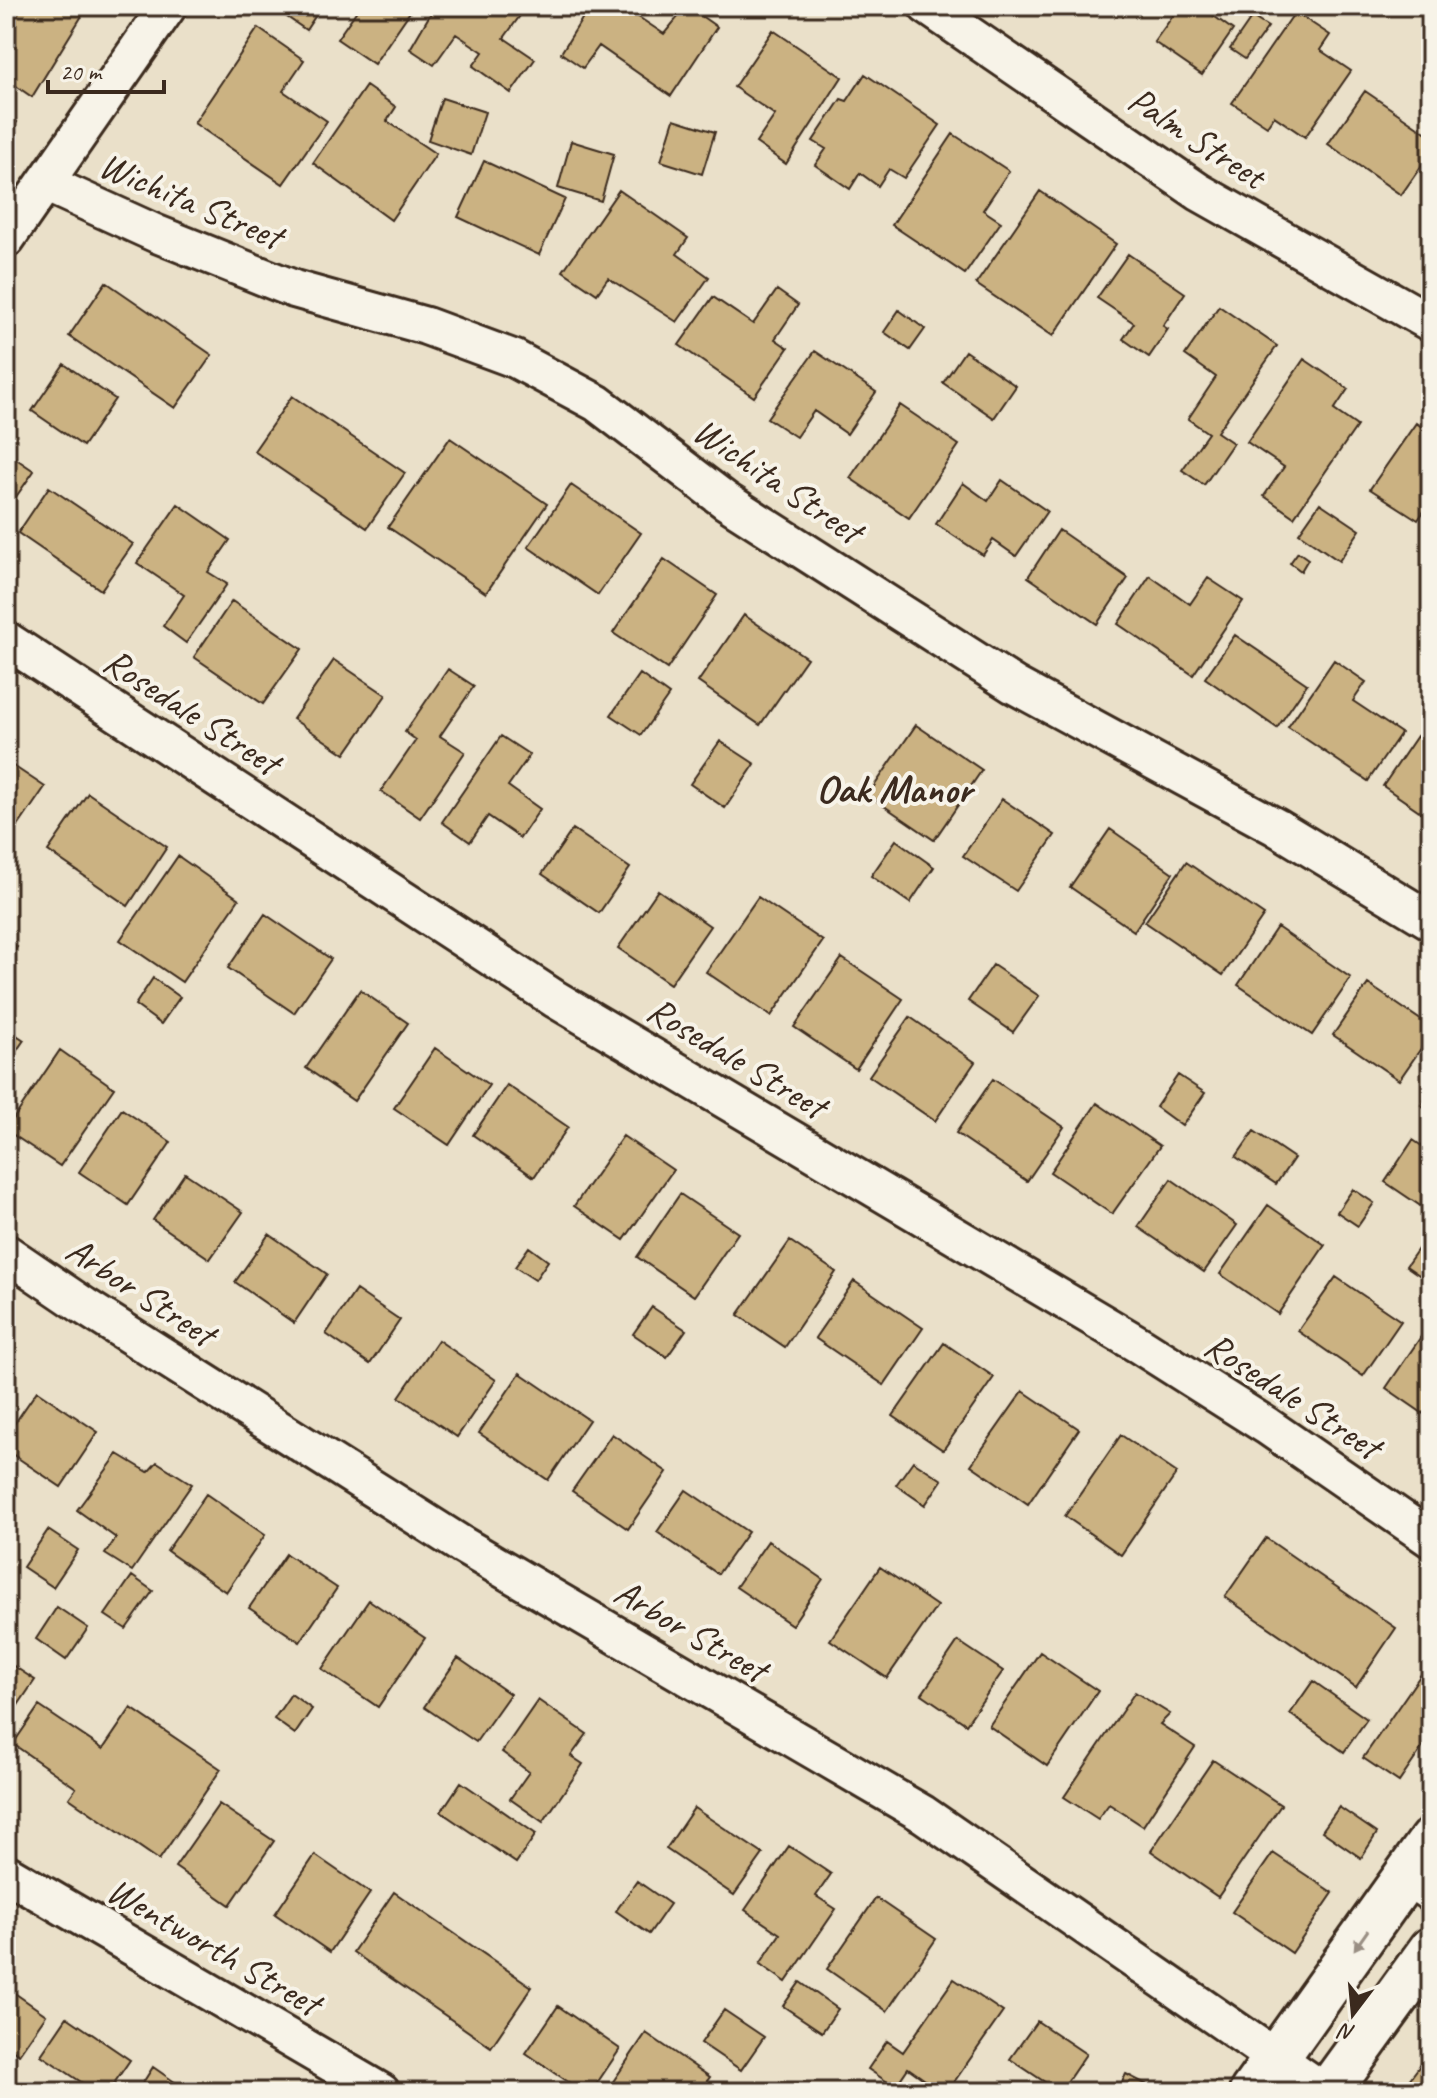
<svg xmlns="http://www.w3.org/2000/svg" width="1437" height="2098" viewBox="0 0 1437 2098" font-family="Caveat,sans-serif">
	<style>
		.building { fill: #cbb282; stroke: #3b2a1e; stroke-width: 2 }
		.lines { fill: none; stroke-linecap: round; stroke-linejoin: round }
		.minor-casing { stroke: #3b2a1e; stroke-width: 42 }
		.secondary-casing { stroke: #3b2a1e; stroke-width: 50 }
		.minor { stroke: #f7f3e8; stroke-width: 36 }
		.secondary { stroke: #f7f3e8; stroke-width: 44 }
		.oneway { fill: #998e83 }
		.labels { text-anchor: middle; stroke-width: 8; stroke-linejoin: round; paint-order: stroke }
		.street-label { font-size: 38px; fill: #3b2a1e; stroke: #f7f3e8 }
		.neighbourhood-label { font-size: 40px; font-weight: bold; fill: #3b2a1e; stroke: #f7f3e8 }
	</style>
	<rect width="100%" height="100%" fill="#eae0c9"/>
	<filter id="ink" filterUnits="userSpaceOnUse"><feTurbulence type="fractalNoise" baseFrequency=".0125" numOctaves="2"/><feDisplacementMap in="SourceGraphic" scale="16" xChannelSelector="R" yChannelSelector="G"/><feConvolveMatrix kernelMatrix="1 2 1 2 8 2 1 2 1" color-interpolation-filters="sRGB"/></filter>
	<g filter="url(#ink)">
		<path class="building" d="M6,6H88L32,97L6,79V48L14,37L6,31Z
			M271,6H322L306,30Z
			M360,6H414L374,64L337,39Z
			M435,6H527L504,38L535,59L511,93L473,66L483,52L456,34L434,65L410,49Z
			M590,6H622L664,34L687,6L717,27L671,96L599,46L583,68L561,53Z
			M1180,6H1200L1233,30L1202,75L1154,42Z
			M1295,12L1330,35L1320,50L1351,71L1305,137L1274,116L1267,126L1232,103Z
			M1252,17L1268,27L1245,59L1230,49Z
			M258,28L304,60L283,91L327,121L283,184L194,123Z
			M773,30L842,77L786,164L756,143L775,115L734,87Z
			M865,74L940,125L904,178L889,169L878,186L860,173L850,189L815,165L826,149L813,141L841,99L847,101Z
			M366,86L396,107L387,121L436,154L391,220L313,163Z
			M1365,91L1431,136V152L1401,195L1328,144Z
			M442,98L485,112L471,155L428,140Z
			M6,114L17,122L6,138Z
			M674,119L715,132L702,174L661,161Z
			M953,134L1009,171L983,210L1001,222L965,274L892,225Z
			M571,141L614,154L601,201L558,188Z
			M484,161L565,199L539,255L458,217Z
			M619,190L688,238L677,254L709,277L677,322L608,278L597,294L563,271Z
			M1040,191L1116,244L1053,336L976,284Z
			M1128,254L1185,293L1163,326L1168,329L1149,357L1123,339L1134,323L1097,298Z
			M106,282L212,355L175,408L69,336Z
			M777,290L798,305L775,339L788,348L754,397L679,345L713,297L753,324Z
			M1219,306L1277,346L1217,432L1233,443L1204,485L1182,470L1208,433L1188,419L1216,377L1185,355Z
			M899,310L925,329L910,350L884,332Z
			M815,351L876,392L847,434L814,411L796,437L767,418Z
			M965,351L1016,386L994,418L943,383Z
			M1304,359L1348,389L1334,410L1357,426L1294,517L1264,496L1284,467L1247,442Z
			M64,364L115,399L83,446L32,411Z
			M292,396L405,473L367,528L254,451Z
			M900,405L959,445L909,518L850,478Z
			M1416,423L1431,433V501L1418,520L1370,489Z
			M450,438L547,504L486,593L388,527Z
			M6,452L34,471L6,511Z
			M1002,480L1047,511L1016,556L993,540L983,555L936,524L963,483L988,501Z
			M571,485L641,533L598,595L528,547Z
			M49,487L133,544L101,590L18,533Z
			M1320,503L1360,530L1339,561L1299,533Z
			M178,504L230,540L208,572L227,584L186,643L163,626L184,595L137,563Z
			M1059,530L1128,578L1097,624L1028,577Z
			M1298,552L1308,559L1301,571L1290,563Z
			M664,559L717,595L667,669L613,633Z
			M1150,576L1190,604L1208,578L1243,601L1193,675L1118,624Z
			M232,601L302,649L263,704L194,657Z
			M744,615L807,658L760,725L698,682Z
			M1235,635L1307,684L1277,728L1205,678Z
			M334,660L386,695L345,754L293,719Z
			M1334,660L1366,682L1353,701L1401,733L1368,781L1288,727Z
			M448,669L474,686L440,736L465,752L420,818L381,791L416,740L405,732Z
			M640,674L669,695L641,735L611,715Z
			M916,725L982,770L934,840L868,795Z
			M501,736L530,755L508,786L540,809L520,838L488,816L470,842L442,822Z
			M1417,736L1429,745L1431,743V819L1383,786Z
			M720,741L755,764L725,808L690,784Z
			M6,761L45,787L6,844Z
			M88,793L167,847L128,906L48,851Z
			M1002,799L1055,835L1016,891L963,856Z
			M573,829L630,868L599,913L542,874Z
			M1110,829L1173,873L1134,931L1070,887Z
			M896,840L934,867L910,903L871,876Z
			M178,856L239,899L182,982L120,940Z
			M1186,862L1264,915L1223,975L1145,922Z
			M658,890L710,926L670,984L618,948Z
			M758,897L823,941L771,1016L706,972Z
			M265,914L331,959L294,1013L228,968Z
			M1277,927L1351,978L1312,1035L1238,985Z
			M6,940L17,947L6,962Z
			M842,958L903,999L856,1069L794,1027Z
			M993,965L1039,996L1013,1032L968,1001Z
			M153,978L180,997L161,1024L135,1005Z
			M1368,984L1431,1027V1034L1399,1080L1333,1035Z
			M360,990L408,1023L354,1101L306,1068Z
			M910,1017L975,1062L935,1121L869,1076Z
			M6,1028L24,1040L6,1066Z
			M435,1048L489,1085L449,1145L394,1108Z
			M60,1050L114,1088L60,1166L6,1130Z
			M1178,1075L1205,1093L1182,1126L1156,1107Z
			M993,1079L1064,1127L1027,1181L956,1133Z
			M507,1085L568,1127L534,1177L473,1135Z
			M1431,1089V1112L1421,1105Z
			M1097,1103L1160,1146L1112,1214L1050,1172Z
			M122,1109L171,1142L128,1205L79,1172Z
			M1254,1131L1294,1158L1276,1184L1236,1157Z
			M623,1136L673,1170L624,1240L574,1206Z
			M1413,1140L1431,1152V1213L1385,1182Z
			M185,1173L243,1212L210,1259L153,1220Z
			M1171,1179L1237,1225L1204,1272L1138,1227Z
			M1353,1189L1374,1203L1358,1226L1337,1212Z
			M680,1194L738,1233L694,1296L637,1257Z
			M1268,1205L1325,1245L1278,1314L1220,1274Z
			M1430,1232H1431V1283L1406,1266Z
			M269,1234L327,1274L294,1323L235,1282Z
			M790,1241L836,1272L785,1347L738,1315Z
			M529,1247L548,1261L535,1280L515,1267Z
			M1336,1277L1401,1321L1363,1376L1298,1331Z
			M854,1281L923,1328L884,1385L815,1338Z
			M356,1290L400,1320L370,1364L326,1334Z
			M652,1307L686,1330L667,1357L633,1334Z
			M1431,1322V1419L1386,1388Z
			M438,1340L496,1380L457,1437L399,1397Z
			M944,1343L994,1377L943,1450L893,1416Z
			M520,1373L589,1420L548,1480L479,1433Z
			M37,1391L98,1432L61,1487L6,1450V1436Z
			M1023,1391L1079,1429L1028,1504L971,1465Z
			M612,1434L667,1472L628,1529L572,1491Z
			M1121,1435L1177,1473L1121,1555L1065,1516Z
			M118,1454L148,1472L157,1462L192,1484L132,1571L105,1554L116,1538L77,1510Z
			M913,1461L942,1480L925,1505L896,1485Z
			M686,1490L748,1532L718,1574L657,1532Z
			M206,1494L265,1535L226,1592L167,1551Z
			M48,1530L78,1550L53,1587L23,1567Z
			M1266,1538L1396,1628L1356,1687L1225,1597Z
			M768,1541L823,1579L792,1625L736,1587Z
			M286,1554L337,1588L300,1642L249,1608Z
			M880,1567L937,1606L887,1678L830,1640Z
			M132,1576L153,1591L126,1629L105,1615Z
			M369,1600L425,1638L378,1707L322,1669Z
			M57,1607L88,1628L66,1660L36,1639Z
			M958,1641L1003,1671L966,1724L922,1694Z
			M1040,1652L1098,1691L1047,1766L989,1726Z
			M458,1658L510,1694L476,1742L424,1707Z
			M1431,1660V1735L1399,1782L1363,1758Z
			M6,1661L35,1680L6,1723Z
			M1313,1681L1367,1719L1344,1752L1290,1714Z
			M1135,1692L1170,1714L1160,1724L1195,1747L1143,1826L1109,1804L1098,1819L1064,1797Z
			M291,1694L312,1709L295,1734L274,1719Z
			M538,1700L587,1734L571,1756L583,1764L543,1822L510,1799L529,1772L502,1752Z
			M39,1706L103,1749L131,1708L221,1769L159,1860L69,1798L76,1788L13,1744Z
			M1213,1760L1281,1805L1218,1897L1151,1851Z
			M461,1782L536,1834L516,1863L441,1812Z
			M219,1804L274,1841L230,1905L175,1867Z
			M1339,1807L1377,1833L1361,1858L1322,1831Z
			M694,1808L763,1854L734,1895L666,1849Z
			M789,1846L831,1874L816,1896L836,1909L786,1982L760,1964L780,1934L745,1910Z
			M1273,1853L1333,1893L1292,1953L1232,1912Z
			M315,1855L370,1893L330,1952L275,1914Z
			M637,1881L670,1904L649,1934L616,1911Z
			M394,1892L532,1987L491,2047L353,1952Z
			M876,1898L936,1939L887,2011L827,1969Z
			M954,1979L1003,2012L947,2092H942L908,2068L895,2087L868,2069L887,2041L903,2052Z
			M800,1982L838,2009L822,2032L783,2006Z
			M6,1987L46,2015L19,2054L6,2045Z
			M558,2006L620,2049L591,2092H583L526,2053Z
			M724,2010L764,2037L741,2070L701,2043Z
			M67,2017L130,2060L108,2092H96L41,2055Z
			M1037,2021L1086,2054L1060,2092L1010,2059Z
			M646,2033L710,2077L699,2092H606Z
			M1431,2047V2092H1400L1418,2068Z
			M153,2067L189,2092H137Z
			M1126,2074L1161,2092H1117Z"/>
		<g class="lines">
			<defs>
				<path id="minor" d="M927,6L1199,192L1431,323
					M45,183L157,234L294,289L426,326L515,359L597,403L726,501L1014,685L1276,827L1431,921
					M6,239L168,6
					M6,640L555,999L1141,1346L1267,1426L1431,1539
					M6,1253L84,1306L462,1545L923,1814L1325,2092
					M6,1873L381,2092
					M1406,1876L1431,1893"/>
				<path id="secondary" d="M1252,2092L1431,1841
					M1328,2092L1431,1950"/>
			</defs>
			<use href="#minor" class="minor-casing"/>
			<use href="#secondary" class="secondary-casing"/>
			<use href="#minor" class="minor"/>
			<use href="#secondary" class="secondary"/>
		</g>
		<defs><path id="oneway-solid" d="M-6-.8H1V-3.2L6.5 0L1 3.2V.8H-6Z" transform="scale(2)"/></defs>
		<use class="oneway" href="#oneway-solid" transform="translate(1361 1940) rotate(125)"/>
	</g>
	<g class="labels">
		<g class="street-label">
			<text transform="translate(1197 137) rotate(33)" y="13">Palm Street</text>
			<text transform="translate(191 200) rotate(23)" y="13">Wichita Street</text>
			<text transform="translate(778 480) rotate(34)" y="13">Wichita Street</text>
			<text transform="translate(192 711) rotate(33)" y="13">Rosedale Street</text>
			<text transform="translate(737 1057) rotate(31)" y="13">Rosedale Street</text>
			<text transform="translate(141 1291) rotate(33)" y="13">Arbor Street</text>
			<text transform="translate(1293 1395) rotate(33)" y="13">Rosedale Street</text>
			<text transform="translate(691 1630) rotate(30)" y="13">Arbor Street</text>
			<text transform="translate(214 1946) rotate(30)" y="13">Wentworth Street</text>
		</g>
		<g class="neighbourhood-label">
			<text x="894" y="802">Oak Manor</text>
		</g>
	</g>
	<rect width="1437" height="2098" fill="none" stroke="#f7f3e8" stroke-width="32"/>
	<rect x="16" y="16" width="1405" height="2066" fill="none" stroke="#3b2a1e" stroke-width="3" filter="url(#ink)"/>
	<g transform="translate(1353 2014) rotate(196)" stroke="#f7f3e8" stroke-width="6" paint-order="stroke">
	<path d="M0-6L14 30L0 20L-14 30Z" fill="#3b2a1e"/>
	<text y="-12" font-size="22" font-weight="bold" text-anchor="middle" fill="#3b2a1e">N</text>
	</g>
	<path d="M48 80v12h116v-12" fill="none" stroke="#3b2a1e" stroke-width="4"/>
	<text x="60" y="80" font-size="24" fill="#3b2a1e" stroke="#f7f3e8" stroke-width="6" paint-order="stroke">20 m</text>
</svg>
